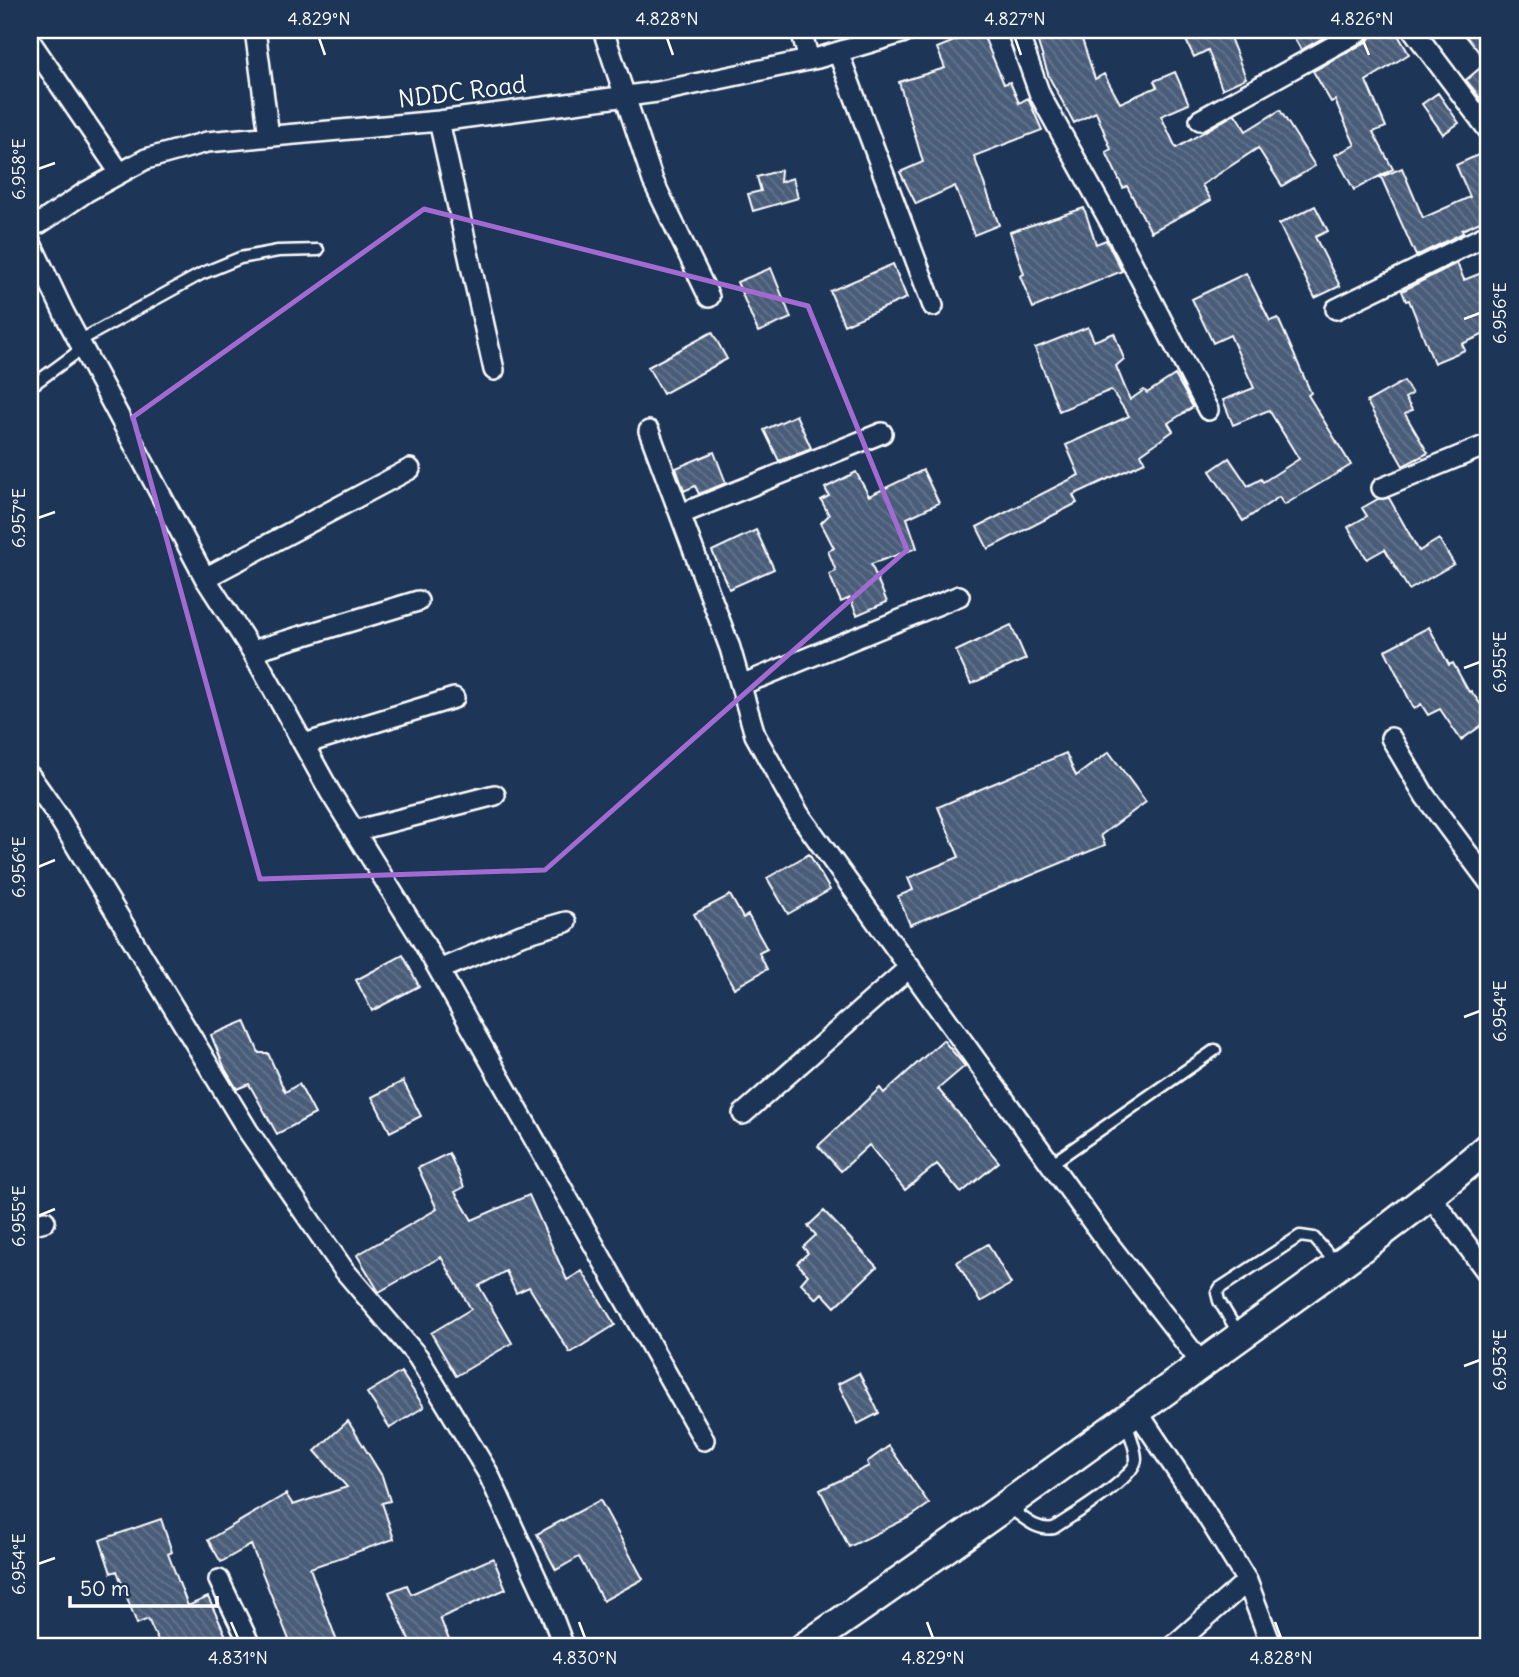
<svg xmlns="http://www.w3.org/2000/svg" width="1519" height="1677" viewBox="0 0 1519 1677" font-family="Delius,sans-serif">
	<style>
		.building { fill: url(#building-back-hatch); stroke: #fff; stroke-width: 2 }
		.lines { fill: none; stroke-linecap: round; stroke-linejoin: round }
		.lane-casing { stroke: #fff; stroke-width: 15 }
		.street-casing { stroke: #fff; stroke-width: 24 }
		.secondary-casing { stroke: #fff; stroke-width: 33 }
		.lane { stroke: #1d3557; stroke-width: 10 }
		.street { stroke: #1d3557; stroke-width: 19 }
		.secondary { stroke: #1d3557; stroke-width: 28 }
		.marked { fill: none; stroke: #a36bd2; stroke-width: 5; stroke-linejoin: round }
		.ticks { fill: none; stroke: #fff; stroke-width: 2.5 }
		.labels { text-anchor: middle; stroke-width: 5; stroke-linejoin: round; paint-order: stroke }
		.street-label { font-size: 24px; fill: #fff; stroke: #1d3557 }
		.neatline { fill: none; stroke: #fff; stroke-width: 2.5 }
		.ticks-label { font-size: 18px; text-anchor: middle; fill: #fff }
	</style>
	<defs>
		<pattern id="building-back-hatch" width="6" height="6" patternUnits="userSpaceOnUse" patternTransform="scale(1.75)"><rect width="6" height="6" fill="#4a5d79"/><path d="M-1 5l2 2M0 0l6 6M5-1l2 2" fill="none" stroke="#65758d"/></pattern>
	</defs>
	<rect width="100%" height="100%" fill="#1d3557"/>
	<filter id="ink" filterUnits="userSpaceOnUse"><feTurbulence type="fractalNoise" baseFrequency=".0143" numOctaves="2"/><feDisplacementMap in="SourceGraphic" scale="14" xChannelSelector="R" yChannelSelector="G"/><feConvolveMatrix kernelMatrix="1 2 1 2 8 2 1 2 1" color-interpolation-filters="sRGB"/></filter>
	<g filter="url(#ink)">
		<path class="building" d="M981,30L1004,84L1010,82L1019,103L1028,98L1042,130L974,156L999,225L974,235L955,186L916,204L900,172L923,162L899,82L945,68L937,48Z
			M1034,30H1079L1095,79L1104,74L1120,103L1157,87L1154,81L1175,72L1189,104L1161,116L1176,148L1235,114L1246,131L1280,110L1315,166L1282,186L1258,148L1202,185L1211,200L1151,232L1127,186L1123,188L1106,152L1111,149L1096,112L1074,123L1049,77Z
			M1181,30H1227L1246,78L1222,89L1208,50L1194,57Z
			M1290,30H1337L1301,50Z
			M1374,30H1395L1409,54L1366,81L1386,127L1373,132L1393,169L1354,190L1335,155L1355,145L1335,100L1331,102L1313,71L1368,41Z
			M1461,30H1489V109L1466,80L1487,62Z
			M1438,93L1459,123L1443,134L1422,104Z
			M1489,150V218L1462,230L1463,233L1416,256L1381,177L1402,168L1423,218L1470,197L1456,165Z
			M781,170L780,182L793,178L798,198L753,211L748,194L761,191L757,177Z
			M1315,206L1328,231L1315,237L1340,286L1315,298L1279,224Z
			M1084,208L1096,244L1106,240L1122,271L1033,308L1020,276L1024,274L1010,232Z
			M1457,263L1464,280L1489,270V332L1462,344L1465,350L1434,363L1409,300L1406,301L1402,291Z
			M893,264L907,298L844,325L830,291Z
			M771,268L791,318L758,332L737,282Z
			M1246,273L1270,321L1278,318L1311,393L1308,395L1351,465L1284,505L1279,497L1243,521L1210,471L1229,458L1248,486L1261,479L1263,482L1299,459L1269,410L1233,425L1223,400L1254,388L1230,335L1213,343L1192,299Z
			M1088,327L1094,341L1114,333L1124,359L1116,366L1130,400L1144,390L1147,393L1175,375L1193,407L1168,423L1173,431L1141,454L1145,462L1073,495L1077,503L988,549L977,527L1079,475L1066,445L1129,416L1111,390L1059,411L1035,348Z
			M712,332L727,359L663,394L648,367Z
			M1404,381L1412,394L1405,398L1412,410L1405,414L1428,453L1403,466L1367,402Z
			M796,415L811,448L779,461L764,430Z
			M714,452L726,483L699,494L695,486L684,491L676,468Z
			M923,470L939,503L907,518L917,548L871,564L887,602L857,615L850,598L841,602L829,574L836,571L828,551L834,548L821,523L829,515L821,500L829,496L825,488L856,472L869,496Z
			M1389,498L1419,551L1439,539L1454,564L1409,590L1385,549L1367,559L1348,527L1367,516L1362,508L1378,499Z
			M756,530L774,569L729,589L712,551Z
			M1011,625L1026,659L971,684L956,651Z
			M1429,627L1449,665L1453,663L1469,692L1471,691L1489,716V720L1461,740L1440,709L1428,715L1421,704L1414,709L1385,650Z
			M1109,752L1146,802L1101,835L1105,845L910,925L898,896L913,890L908,878L959,857L938,807L1066,753L1076,776Z
			M809,854L830,890L788,914L767,878Z
			M730,895L743,918L748,915L767,949L759,953L767,969L734,988L694,914Z
			M403,955L419,986L372,1011L356,980Z
			M245,1021L259,1053H268L285,1092L299,1084L315,1114L277,1134L249,1084L237,1089L225,1069L211,1035Z
			M943,1040L965,1066L938,1089L999,1162L961,1193L937,1164L905,1190L869,1145L841,1171L818,1146L880,1088L884,1093Z
			M403,1081L421,1116L390,1132L372,1097Z
			M449,1153L464,1187L455,1192L472,1220L529,1195L567,1280L582,1271L615,1325L570,1353L529,1287L516,1293L506,1271L479,1286L512,1343L456,1376L431,1333L471,1309L441,1257L379,1292L357,1255L437,1209L418,1168Z
			M824,1211L877,1267L835,1307L822,1293L816,1299L801,1283L808,1275L797,1263L808,1253L803,1247L816,1235L808,1226Z
			M988,1244L1011,1284L980,1302L957,1262Z
			M401,1372L424,1407L390,1428L367,1393Z
			M859,1373L879,1413L858,1424L838,1384Z
			M348,1421L382,1476L390,1501L382,1503L394,1539L310,1568L339,1647H292L251,1545L221,1562L208,1540L286,1494L293,1505L347,1487L315,1451Z
			M889,1446L929,1504L912,1516L849,1547L820,1490L869,1466L867,1462Z
			M600,1500L643,1579L603,1601L579,1557L556,1570L537,1534Z
			M161,1519L172,1552L168,1554L188,1606L208,1597L231,1647H161L148,1619L137,1624L117,1571L111,1573L100,1540Z
			M493,1558L506,1589L440,1618L452,1647H412L389,1592L407,1585L411,1594Z"/>
		<g class="lines">
			<defs>
				<path id="lane" d="M79,341L201,274L240,258L278,251L318,250
					M30,387L83,348
					M1051,1164L1215,1050
					M1239,1334L1219,1301L1217,1293L1220,1288L1300,1236L1314,1238L1337,1264
					M1010,1508C1024,1518 1036,1531 1054,1528C1071,1516 1135,1479 1136,1459C1136,1448 1129,1432 1126,1422"/>
				<path id="street" d="M255,30L269,136
					M603,30L653,181L709,297
					M801,30L809,60
					M1017,30L1040,95L1125,249L1208,410
					M1413,30L1489,131
					M30,41L120,173
					M838,52L933,306
					M1200,120L1362,30
					M439,121L494,370
					M30,225L40,223L86,192L146,159L207,142L439,121L657,92L818,58L912,30
					M30,241L64,313L205,578L252,651L330,792L422,940L704,1440
					M1336,309L1489,234
					M649,431L730,648L755,735L799,814L1101,1234L1202,1364
					M1382,488L1489,444
					M681,514L882,433
					M205,578L410,469
					M252,651L418,601
					M741,685L959,596
					M1391,738L1425,796L1489,882
					M304,744L454,698
					M30,776L58,816L248,1131L344,1270L418,1357L488,1473L545,1597L564,1647
					M354,831L495,795
					M439,970L521,935L566,922
					M743,1114L910,967
					M1431,1197L1489,1275
					M30,1225L45,1221
					M1137,1411L1205,1513L1247,1581L1272,1647
					M219,1580L251,1647
					M1172,1647L1247,1581"/>
				<path id="secondary" d="M804,1647C941,1553 1076,1456 1210,1358C1305,1289 1401,1223 1489,1146"/>
			</defs>
			<use href="#lane" class="lane-casing"/>
			<use href="#street" class="street-casing"/>
			<use href="#secondary" class="secondary-casing"/>
			<use href="#lane" class="lane"/>
			<use href="#street" class="street"/>
			<use href="#secondary" class="secondary"/>
		</g>
	</g>
	<path class="marked" d="M424,209L808,306L907,550L545,870L260,879L133,417Z"/>
	<path class="ticks" d="M319,38L325,55M667,38L673,55M1015,38L1021,55M1362,38L1369,55M38,169L55,163M1464,319L1480,313M38,518L55,512M1464,668L1480,662M38,867L55,860M1464,1017L1480,1011M38,1216L55,1209M1464,1366L1480,1360M38,1564L55,1558M231,1622L238,1638M579,1622L585,1638M927,1622L933,1638M1275,1622L1281,1638"/>
	<g class="labels">
		<g class="street-label">
			<text transform="translate(462 92) rotate(-7)" y="8">NDDC Road</text>
		</g>
	</g>
	<rect width="1519" height="1677" fill="none" stroke="#1d3557" stroke-width="77"/>
	<path d="M70 1596v10h147v-10" fill="none" stroke="#ffffff" stroke-width="3.5"/>
	<text x="80" y="1596" font-size="21" fill="#ffffff" stroke="#1d3557" stroke-width="5" paint-order="stroke">50 m</text>
	<rect x="38" y="38" width="1442" height="1600" class="neatline"/>
	<g class="ticks-label">
		<text x="319" y="25">4.829°N</text>
		<text x="667" y="25">4.828°N</text>
		<text x="1015" y="25">4.827°N</text>
		<text x="1362" y="25">4.826°N</text>
		<text transform="translate(19 169) rotate(-90)" y="6">6.958°E</text>
		<text transform="translate(1500 313) rotate(-90)" y="6">6.956°E</text>
		<text transform="translate(19 518) rotate(-90)" y="6">6.957°E</text>
		<text transform="translate(1500 662) rotate(-90)" y="6">6.955°E</text>
		<text transform="translate(19 867) rotate(-90)" y="6">6.956°E</text>
		<text transform="translate(1500 1011) rotate(-90)" y="6">6.954°E</text>
		<text transform="translate(19 1216) rotate(-90)" y="6">6.955°E</text>
		<text transform="translate(1500 1360) rotate(-90)" y="6">6.953°E</text>
		<text transform="translate(19 1564) rotate(-90)" y="6">6.954°E</text>
		<text x="238" y="1664">4.831°N</text>
		<text x="585" y="1664">4.830°N</text>
		<text x="933" y="1664">4.829°N</text>
		<text x="1281" y="1664">4.828°N</text>
	</g>
</svg>
